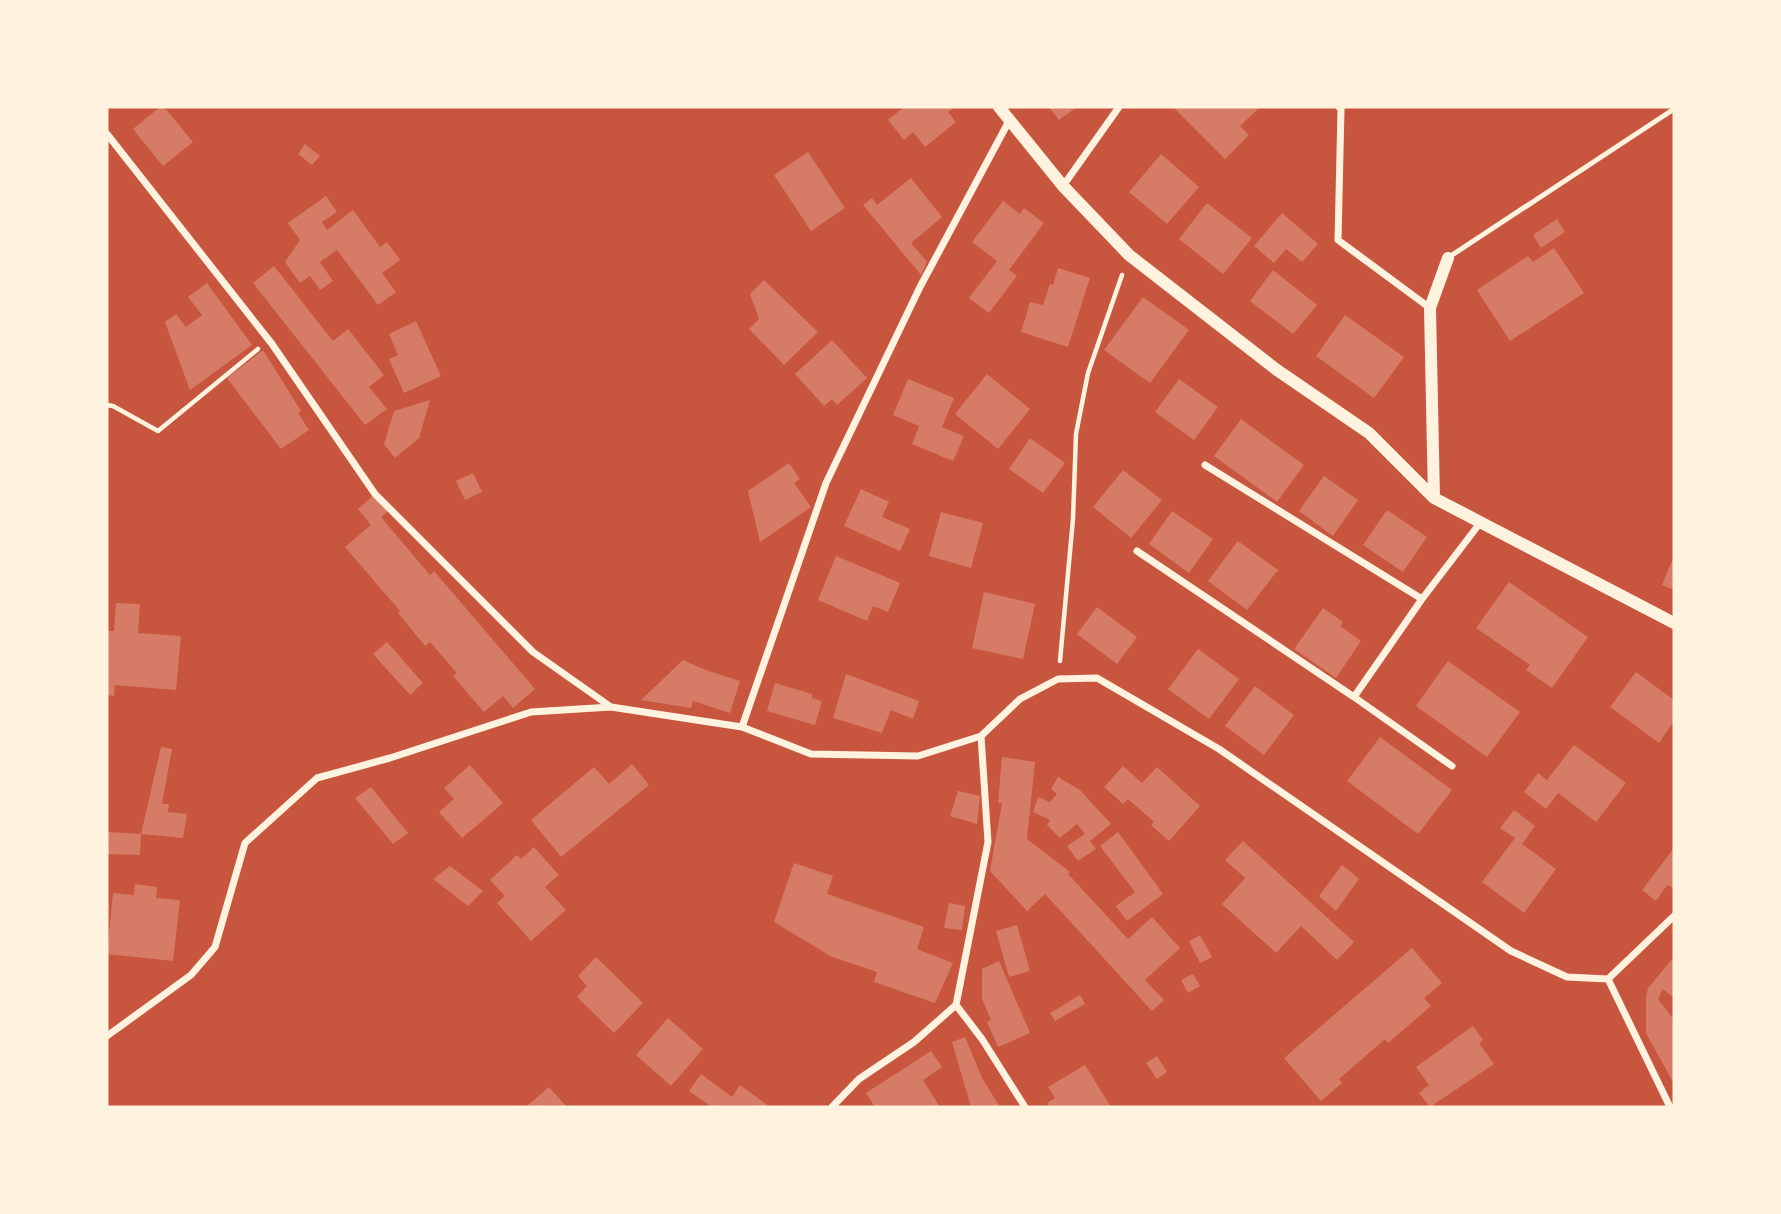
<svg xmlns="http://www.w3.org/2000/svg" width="1781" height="1214" viewBox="0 0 1781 1214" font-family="'Fira Sans Condensed',sans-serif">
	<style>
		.building { fill: #d67c66 }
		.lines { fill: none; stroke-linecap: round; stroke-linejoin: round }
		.path { stroke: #fff3e0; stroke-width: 4.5 }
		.service { stroke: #fff3e0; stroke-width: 5 }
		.minor { stroke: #fff3e0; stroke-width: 7 }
		.tertiary { stroke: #fff3e0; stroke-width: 12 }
	</style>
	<rect width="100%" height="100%" fill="#c8553d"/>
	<path class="building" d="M160,107H164L193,142L163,166L133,129Z
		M904,107H955L948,112L956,122L925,147L913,132L904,140L888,120Z
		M1049,107H1077L1059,120Z
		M1173,107H1260L1240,126L1249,135L1225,159Z
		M305,144L320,156L312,165L298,154Z
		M808,152L845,208L811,231L774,175Z
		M1161,154L1199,187L1167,224L1129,192Z
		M911,178L942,217L911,243L927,262L921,275L863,205L872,198L877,205Z
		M326,196L337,212L322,222L327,230L353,210L380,247L387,242L400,260L382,273L396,292L378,305L337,250L320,262L333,281L320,290L310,276L300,283L285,262L300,240L288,223Z
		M1003,201L1020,214L1024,208L1044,223L1009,270L1017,276L989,313L969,298L997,261L972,242Z
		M1207,203L1252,238L1223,274L1179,239Z
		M1282,213L1318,244L1302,262L1286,249L1274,263L1254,246Z
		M1557,219L1565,232L1541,248L1533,235Z
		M1554,248L1584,293L1510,341L1477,290L1528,256L1533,262Z
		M274,266L333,341L348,329L384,375L369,387L387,409L365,425L253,283Z
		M1058,268L1090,278L1068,347L1021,332L1030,302L1043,305L1050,284L1053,285Z
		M1273,270L1317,305L1293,334L1250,301Z
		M764,280L818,332L784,365L749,329L759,319L750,294Z
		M207,283L252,345L190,390L165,322L176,314L186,327L202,315L188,297Z
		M1143,297L1189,330L1150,383L1104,350Z
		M1345,315L1404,357L1374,398L1316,356Z
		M416,321L441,376L404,393L389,359L398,355L389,334Z
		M832,340L867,378L837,405L832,399L824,406L795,374Z
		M263,350L301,411L298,413L309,430L281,449L227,378Z
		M987,374L1030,409L998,449L955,414Z
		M908,379L954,398L942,427L964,436L953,461L912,444L919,426L893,415Z
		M1179,379L1218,407L1194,440L1155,412Z
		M430,400L419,438L395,458L384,444L394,411Z
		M1241,419L1304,465L1277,502L1214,456Z
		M1030,438L1065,463L1043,493L1009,469Z
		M789,463L800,479L794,483L811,507L760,542L748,491Z
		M1123,470L1162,500L1131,538L1093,507Z
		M473,473L482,492L465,500L456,481Z
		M1324,476L1358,500L1333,536L1299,511Z
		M861,489L889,502L882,517L910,529L900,551L844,526Z
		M375,494L389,510L381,517L430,575L434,571L535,689L513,708L503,696L484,712L453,676L457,673L430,642L425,646L398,613L400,611L345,547L371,525L358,509Z
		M1387,510L1427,537L1403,572L1363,545Z
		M1172,511L1213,539L1189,573L1149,544Z
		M941,512L983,523L971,568L929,556Z
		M1238,541L1278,570L1247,610L1208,581Z
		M836,556L900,583L888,612L873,606L867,621L818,600Z
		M1674,556V590L1662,585Z
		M1509,582L1588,637L1552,688L1526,670L1530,665L1476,628Z
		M984,592L1035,604L1023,659L972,648Z
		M116,603L140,604L138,633L181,636L176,690L115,685L114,696L107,695V631H114Z
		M1097,607L1137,637L1117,664L1077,634Z
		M1323,608L1343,622L1340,626L1361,641L1336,678L1294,649Z
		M387,642L423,683L410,695L373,654Z
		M1198,649L1239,679L1209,719L1168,689Z
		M683,660L703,669L740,681L730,713L693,701L691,708L641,700Z
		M1448,661L1520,712L1487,757L1416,706Z
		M1636,672L1674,700V721L1659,743L1610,707Z
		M846,674L919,701L913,719L891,710L882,733L833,718Z
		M775,683L812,694V698L822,701L815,725L767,711Z
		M1255,686L1294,715L1264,755L1225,726Z
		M1380,737L1452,790L1418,834L1347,781Z
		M1574,745L1626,783L1596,822L1558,793L1546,809L1524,792L1538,773L1547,780Z
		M161,747L172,749L162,804H169L168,812L187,814L183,838L141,834L140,855L107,854V832L141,834Z
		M1002,757L1035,762L1027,839L1070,872L1068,874L1128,939L1152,917L1180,948L1145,980L1164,1000L1152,1011L1045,894L1027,911L990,871L1002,803H998Z
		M632,764L649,785L561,857L531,820L594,767L609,784Z
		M470,765L503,803L462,838L439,812L454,799L444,788Z
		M1123,766L1142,783L1157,767L1200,806L1169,841L1151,825L1154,822L1128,799L1123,804L1104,787Z
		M1058,777L1080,790L1111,824L1090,841L1096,849L1078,861L1067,846L1085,834L1077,824L1060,838L1047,825L1050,820L1033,812L1038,797L1050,802L1057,794L1051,789Z
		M371,787L408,833L393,844L355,798Z
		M958,791L980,796L977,824L950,816Z
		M1514,810L1535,826L1522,844L1556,869L1524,913L1482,882L1515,838L1500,828Z
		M1118,832L1163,894L1127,921L1116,906L1135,892L1100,846Z
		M1243,841L1354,942L1337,960L1301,926L1276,953L1222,904L1245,878L1225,860Z
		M534,847L559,875L545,887L566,910L531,941L497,903L505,896L490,880L517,855L521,859Z
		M1674,848V888L1667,885L1656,901L1642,890Z
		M794,863L833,876L827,894L924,927L917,949L953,963L935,1003L874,982L877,972L832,957L774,922Z
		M1342,865L1359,879L1336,911L1319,896Z
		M450,866L483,891L468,906L433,879Z
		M135,884L157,887L156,898L180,900L173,961L107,954L113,893L134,895Z
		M949,903L965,906L962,930L944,928Z
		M1017,925L1030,971L1009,977L996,931Z
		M1200,935L1212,957L1200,963L1189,941Z
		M1412,948L1442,983L1424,998L1431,1006L1388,1043L1385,1039L1339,1079L1342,1083L1321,1101L1284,1058Z
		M596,957L643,1003L614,1033L577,997L587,986L578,976Z
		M1674,957V998L1663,989L1658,999L1674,1020V1084L1646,1033V998L1648,988Z
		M999,961L1030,1033L998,1047L987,1022L991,1020L982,999V969Z
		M1193,974L1200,986L1188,993L1181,980Z
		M1080,995L1085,1004L1055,1021L1050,1013Z
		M668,1018L703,1049L671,1086L636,1055Z
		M1473,1026L1483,1040L1479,1043L1494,1064L1430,1107L1419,1093L1429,1085L1416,1067Z
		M965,1037L982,1078L1000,1107H971L952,1042Z
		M931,1051L942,1067L923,1080L940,1107H875L866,1093Z
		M1157,1056L1167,1072L1157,1079L1146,1063Z
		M1085,1065L1111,1107H1050L1047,1103L1055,1098L1048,1087Z
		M701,1074L732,1097L740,1085L770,1107H712L689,1091Z
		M549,1087L567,1107H526Z"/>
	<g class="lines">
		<path class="path" d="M107,405L113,406L158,431L258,349
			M1060,661L1073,519L1076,434L1088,373L1122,275"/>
		<path class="service" d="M1449,257L1674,109"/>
		<path class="minor" d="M1339,107L1341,109L1338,240L1430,308
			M107,134L272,344L375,494L533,652L611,707
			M1063,186L1119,107
			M1205,465L1422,599
			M1137,551L1354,697L1422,599L1480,523
			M1354,697L1452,766
			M742,727L826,483L920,287L1009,121
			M1608,979L1670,1107
			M956,1005L982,1039L1025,1107
			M107,1036L191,975L215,947L245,843L317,778L390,758L531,712L611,707L742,727L811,754L918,756L981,736
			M832,1107L859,1079L914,1042L956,1005L988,842L981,736L1020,699L1058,679L1097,678L1219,749L1511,951L1567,977L1608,979L1674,916"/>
		<path class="tertiary" d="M999,107L1063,186L1129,255L1277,370L1369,433L1434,498L1674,623
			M1434,498L1430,308L1448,258"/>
	</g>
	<rect width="1781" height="1214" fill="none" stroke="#fff3e0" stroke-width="217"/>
</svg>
